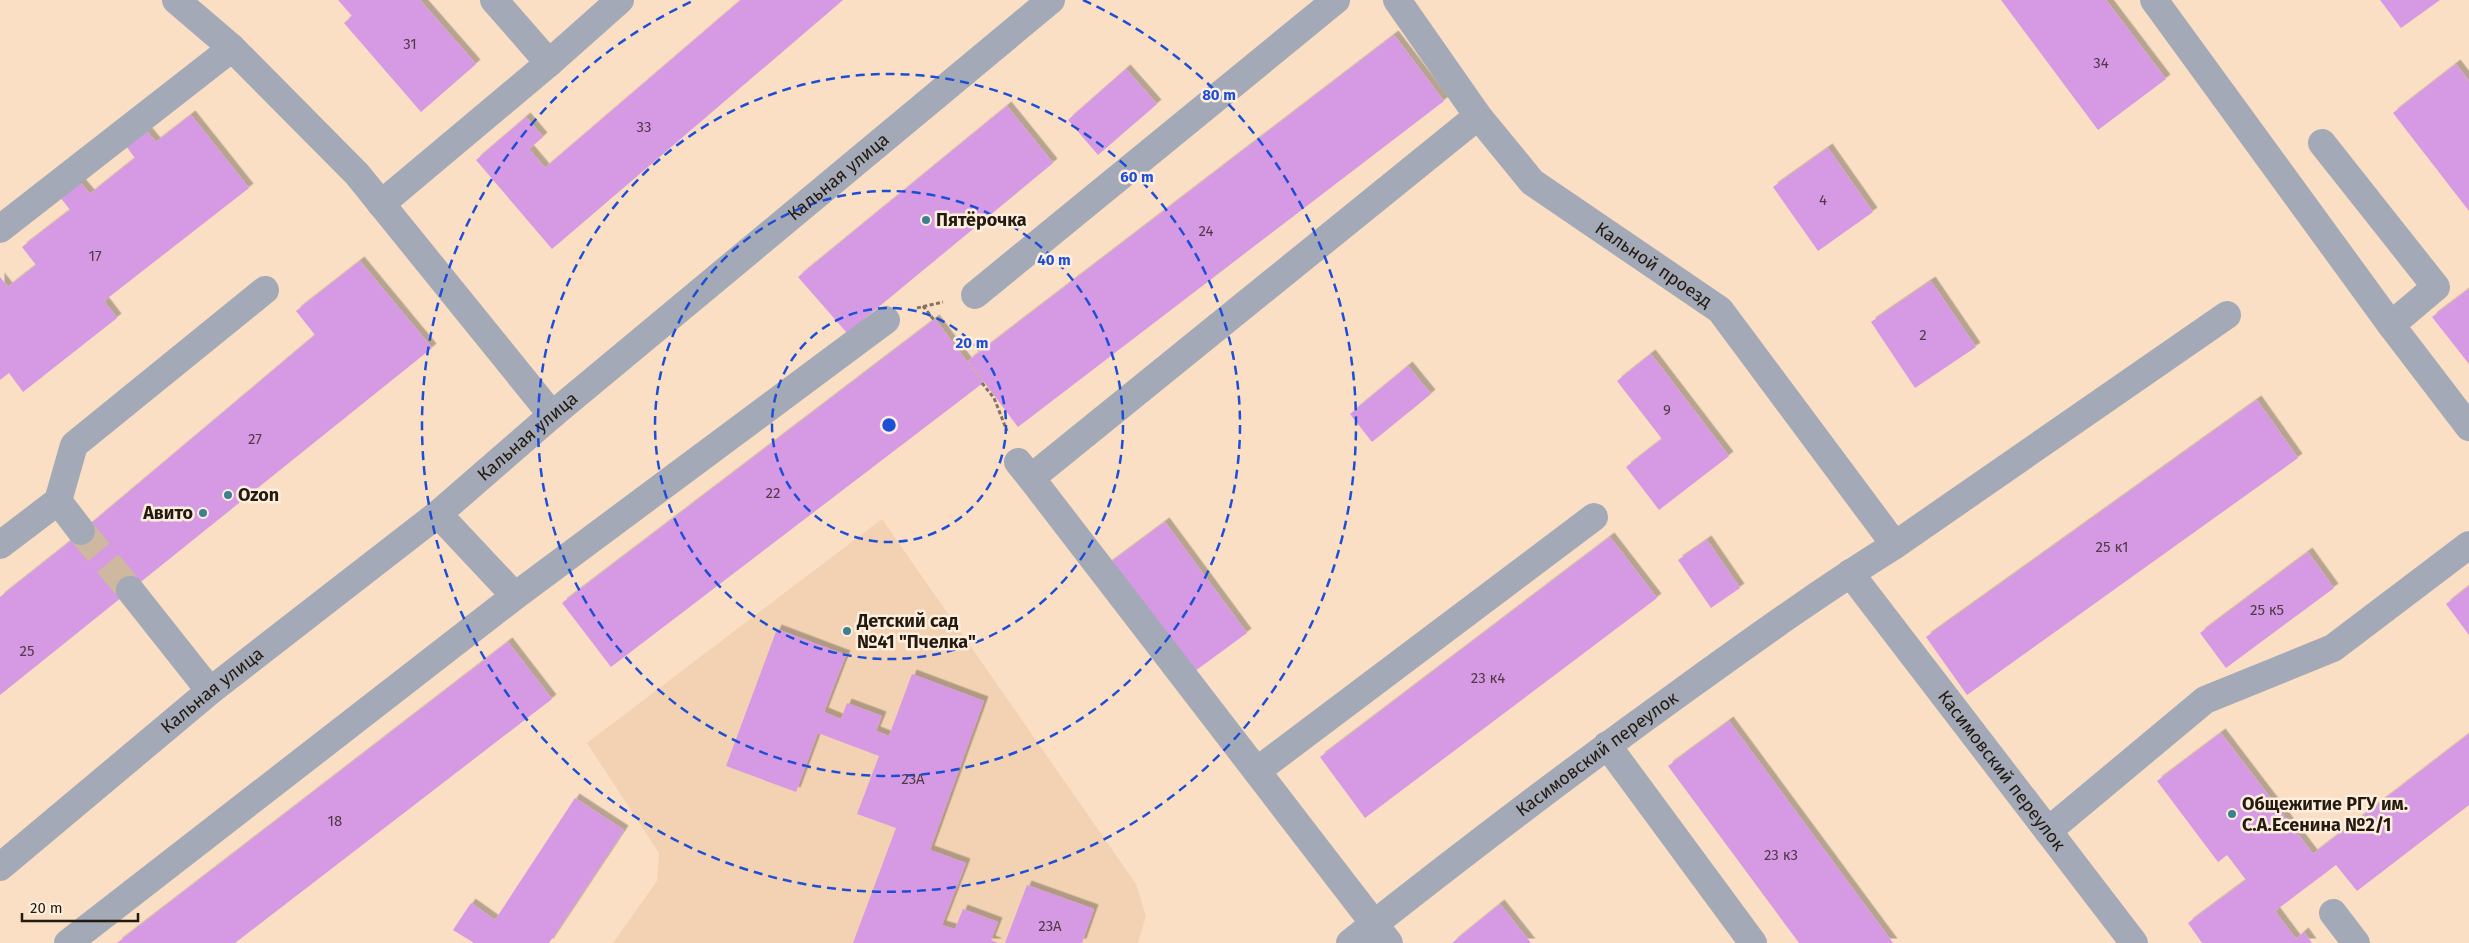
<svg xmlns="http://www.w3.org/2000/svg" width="2469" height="943" viewBox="0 0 2469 943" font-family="'Fira Sans',sans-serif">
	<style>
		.built { fill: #f2d2b2 }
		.building { fill: #d699e4; filter: url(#shadow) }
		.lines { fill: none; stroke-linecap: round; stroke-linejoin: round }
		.minor-tunnel { stroke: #cfb8a0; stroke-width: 28; stroke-dasharray: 28 14; stroke-linecap: butt }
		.path { stroke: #857362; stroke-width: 3; stroke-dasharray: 4 2.5; stroke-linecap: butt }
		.minor { stroke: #a3a9b6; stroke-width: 28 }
		.ring { fill: none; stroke: #1d4ed8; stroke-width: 2.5; stroke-dasharray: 9 6 }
		.poi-dot { fill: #3d8190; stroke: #feeede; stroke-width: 2 }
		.labels { text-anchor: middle; stroke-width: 5; stroke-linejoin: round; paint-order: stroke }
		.number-label { font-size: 15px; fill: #503a45 }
		.street-label { font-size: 18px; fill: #231a10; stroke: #feeede }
		.poi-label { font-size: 18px; font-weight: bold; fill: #231a10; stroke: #feeede; text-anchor: start }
		.centre { fill: #1d4ed8; stroke: #feeede; stroke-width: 2.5 }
		.ring-label { font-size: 15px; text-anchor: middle; font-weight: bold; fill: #1d4ed8; stroke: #feeede; stroke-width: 5; stroke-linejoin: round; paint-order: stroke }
	</style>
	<defs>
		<filter id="shadow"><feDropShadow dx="4.5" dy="-4.5" stdDeviation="0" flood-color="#0004"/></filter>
	</defs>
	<rect width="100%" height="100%" fill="#fadfc4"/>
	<path class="built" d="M882,519L1136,884L1146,916L1138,943H613L657,881L659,853L587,743Z"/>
	<path class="building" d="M338,0H420L476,64L421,112L344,23L352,16Z
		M741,0H843L552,249L476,160L526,117L543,137L529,149L545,168Z
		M2001,0H2106L2166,79L2098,130Z
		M2380,0H2440L2401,28Z
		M1394,35L1444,101L1018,427L968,361Z
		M2456,64L2469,81V211L2393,113Z
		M1126,69L1157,104L1098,155L1068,120Z
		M1007,106L1053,163L847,333L798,277Z
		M191,115L249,188L104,301L117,318L23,392L9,373L0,380V277L8,287L36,265L22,247L70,210L60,197L80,182L90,194L135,158L126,146L146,130L156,142Z
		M1828,148L1873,212L1818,251L1773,187Z
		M360,261L432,348L0,695V597L62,548L315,335L296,311Z
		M1931,281L1976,347L1915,388L1871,322Z
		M2469,289V364L2432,317Z
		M935,319L983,383L611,667L562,603Z
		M1651,354L1729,456L1659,510L1626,467L1662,439L1617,381Z
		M1408,366L1431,394L1372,442L1350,414Z
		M2257,400L2298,458L1967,695L1926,637Z
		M1165,522L1247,633L1180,682L1099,571Z
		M1610,537L1657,598L1365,818L1320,757Z
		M1707,540L1740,588L1711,608L1678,560Z
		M2308,552L2334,588L2226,668L2200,633Z
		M2469,586V635L2446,604Z
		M777,629L846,655L824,712L841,719L847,703L882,716L876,731L889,736L912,674L984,701L930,850L966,863L942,925L955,929L963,909L998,922L991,940L998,943H853L896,828L857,814L879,756L818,733L796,792L726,766Z
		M508,642L552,699L235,943H117Z
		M1729,721L1893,943H1799L1668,766Z
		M2221,733L2313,854L2469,734V805L2357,891L2336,865L2275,911L2296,939L2304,932L2312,943H2202L2188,923L2246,880L2227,855L2218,862L2157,781Z
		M575,798L624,830L549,943H474L453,930L471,903L495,920Z
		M1027,885L1094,909L1082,943H1005Z
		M1500,904L1531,943H1452Z"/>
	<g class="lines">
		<path class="minor-tunnel" d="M81,531L130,590"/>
		<path class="path" d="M923,306L934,320
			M917,308L943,302
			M982,383L994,398L1007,431"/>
		<g class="minor">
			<path d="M176,0L232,48L357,174L552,415"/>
			<path d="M494,0L549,63"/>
			<path id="s1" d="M1397,0L1478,116L1532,182L1720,310L1895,545"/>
			<path d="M2154,0L2391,325"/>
			<path d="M2322,143L2436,287L2391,325L2469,427"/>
			<path d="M381,204L549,63L620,0"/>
			<path d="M0,229L232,48"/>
			<path d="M975,295L1336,0"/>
			<path d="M1018,462L1031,478L1478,116"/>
			<path d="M1031,478L1389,943"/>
			<path d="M58,501L81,531"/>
			<path d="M0,545L58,501L74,445L265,290"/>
			<path id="s2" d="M1850,573L2134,943"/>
			<path d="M130,590L210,691"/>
			<path d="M515,596L886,320"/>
			<path d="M1607,745L1753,943"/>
			<path d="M1258,770L1594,517"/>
			<path d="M2048,831L2205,700L2333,648L2469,545"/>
			<path id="s3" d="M0,867L210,691L438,514L552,415L1051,0"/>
			<path d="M2333,913L2356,943"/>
			<path d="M68,943L515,596L438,514"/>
			<path id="s4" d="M1350,943C1461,855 1574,769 1688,687C1756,638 1824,589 1895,545L2227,315"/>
		</g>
	</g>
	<g class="ring">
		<circle cx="889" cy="425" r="117"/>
		<circle cx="889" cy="425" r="234"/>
		<circle cx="889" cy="425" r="351"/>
		<path d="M1083 0A467 467 0 1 1 695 0"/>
	</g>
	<g class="poi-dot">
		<circle cx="926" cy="220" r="5"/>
		<circle cx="228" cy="495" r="5"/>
		<circle cx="203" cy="513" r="5"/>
		<circle cx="847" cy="631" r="5"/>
		<circle cx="2232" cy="814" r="5"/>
	</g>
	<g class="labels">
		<g class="number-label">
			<text x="410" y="49">31</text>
			<text x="2101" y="68">34</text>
			<text x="644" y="132">33</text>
			<text x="1823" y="205">4</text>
			<text x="1206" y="236">24</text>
			<text x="95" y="261">17</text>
			<text x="1923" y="340">2</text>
			<text x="1667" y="415">9</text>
			<text x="255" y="444">27</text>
			<text x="773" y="498">22</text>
			<text x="2112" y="552">25 к1</text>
			<text x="2267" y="615">25 к5</text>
			<text x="27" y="656">25</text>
			<text x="1488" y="683">23 к4</text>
			<text x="913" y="784">23А</text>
			<text x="335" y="826">18</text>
			<text x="1781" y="860">23 к3</text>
			<text x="1050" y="931">23А</text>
		</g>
		<g class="street-label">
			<text dy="6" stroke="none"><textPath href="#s3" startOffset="1086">Кальная улица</textPath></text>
			<text dy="6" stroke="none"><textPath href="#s1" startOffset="374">Кальной проезд</textPath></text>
			<text dy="6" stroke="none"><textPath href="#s3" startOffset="681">Кальная улица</textPath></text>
			<text dy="6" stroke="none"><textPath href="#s3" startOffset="276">Кальная улица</textPath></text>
			<text dy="6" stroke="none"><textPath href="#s4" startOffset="311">Касимовский переулок</textPath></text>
			<text dy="6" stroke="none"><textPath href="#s2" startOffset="249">Касимовский переулок</textPath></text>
		</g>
		<g class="poi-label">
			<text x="936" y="226">Пятёрочка</text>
			<text x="238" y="501">Ozon</text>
			<text x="193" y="519" text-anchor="end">Авито</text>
			<text x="857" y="627">Детский сад<tspan x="857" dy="21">№41 "Пчелка"</tspan></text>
			<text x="2242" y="810">Общежитие РГУ им.<tspan x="2242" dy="21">С.А.Есенина №2/1</tspan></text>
		</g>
	</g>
	<circle cx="889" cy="425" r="8" class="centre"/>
	<g class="ring-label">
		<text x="1219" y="100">80 m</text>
		<text x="1137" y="182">60 m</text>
		<text x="1054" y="265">40 m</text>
		<text x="972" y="348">20 m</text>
	</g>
	<path d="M22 913v8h116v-8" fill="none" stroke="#231a10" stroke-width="2.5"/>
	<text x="30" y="913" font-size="15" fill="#231a10" stroke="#feeede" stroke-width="4" paint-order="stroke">20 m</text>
</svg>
